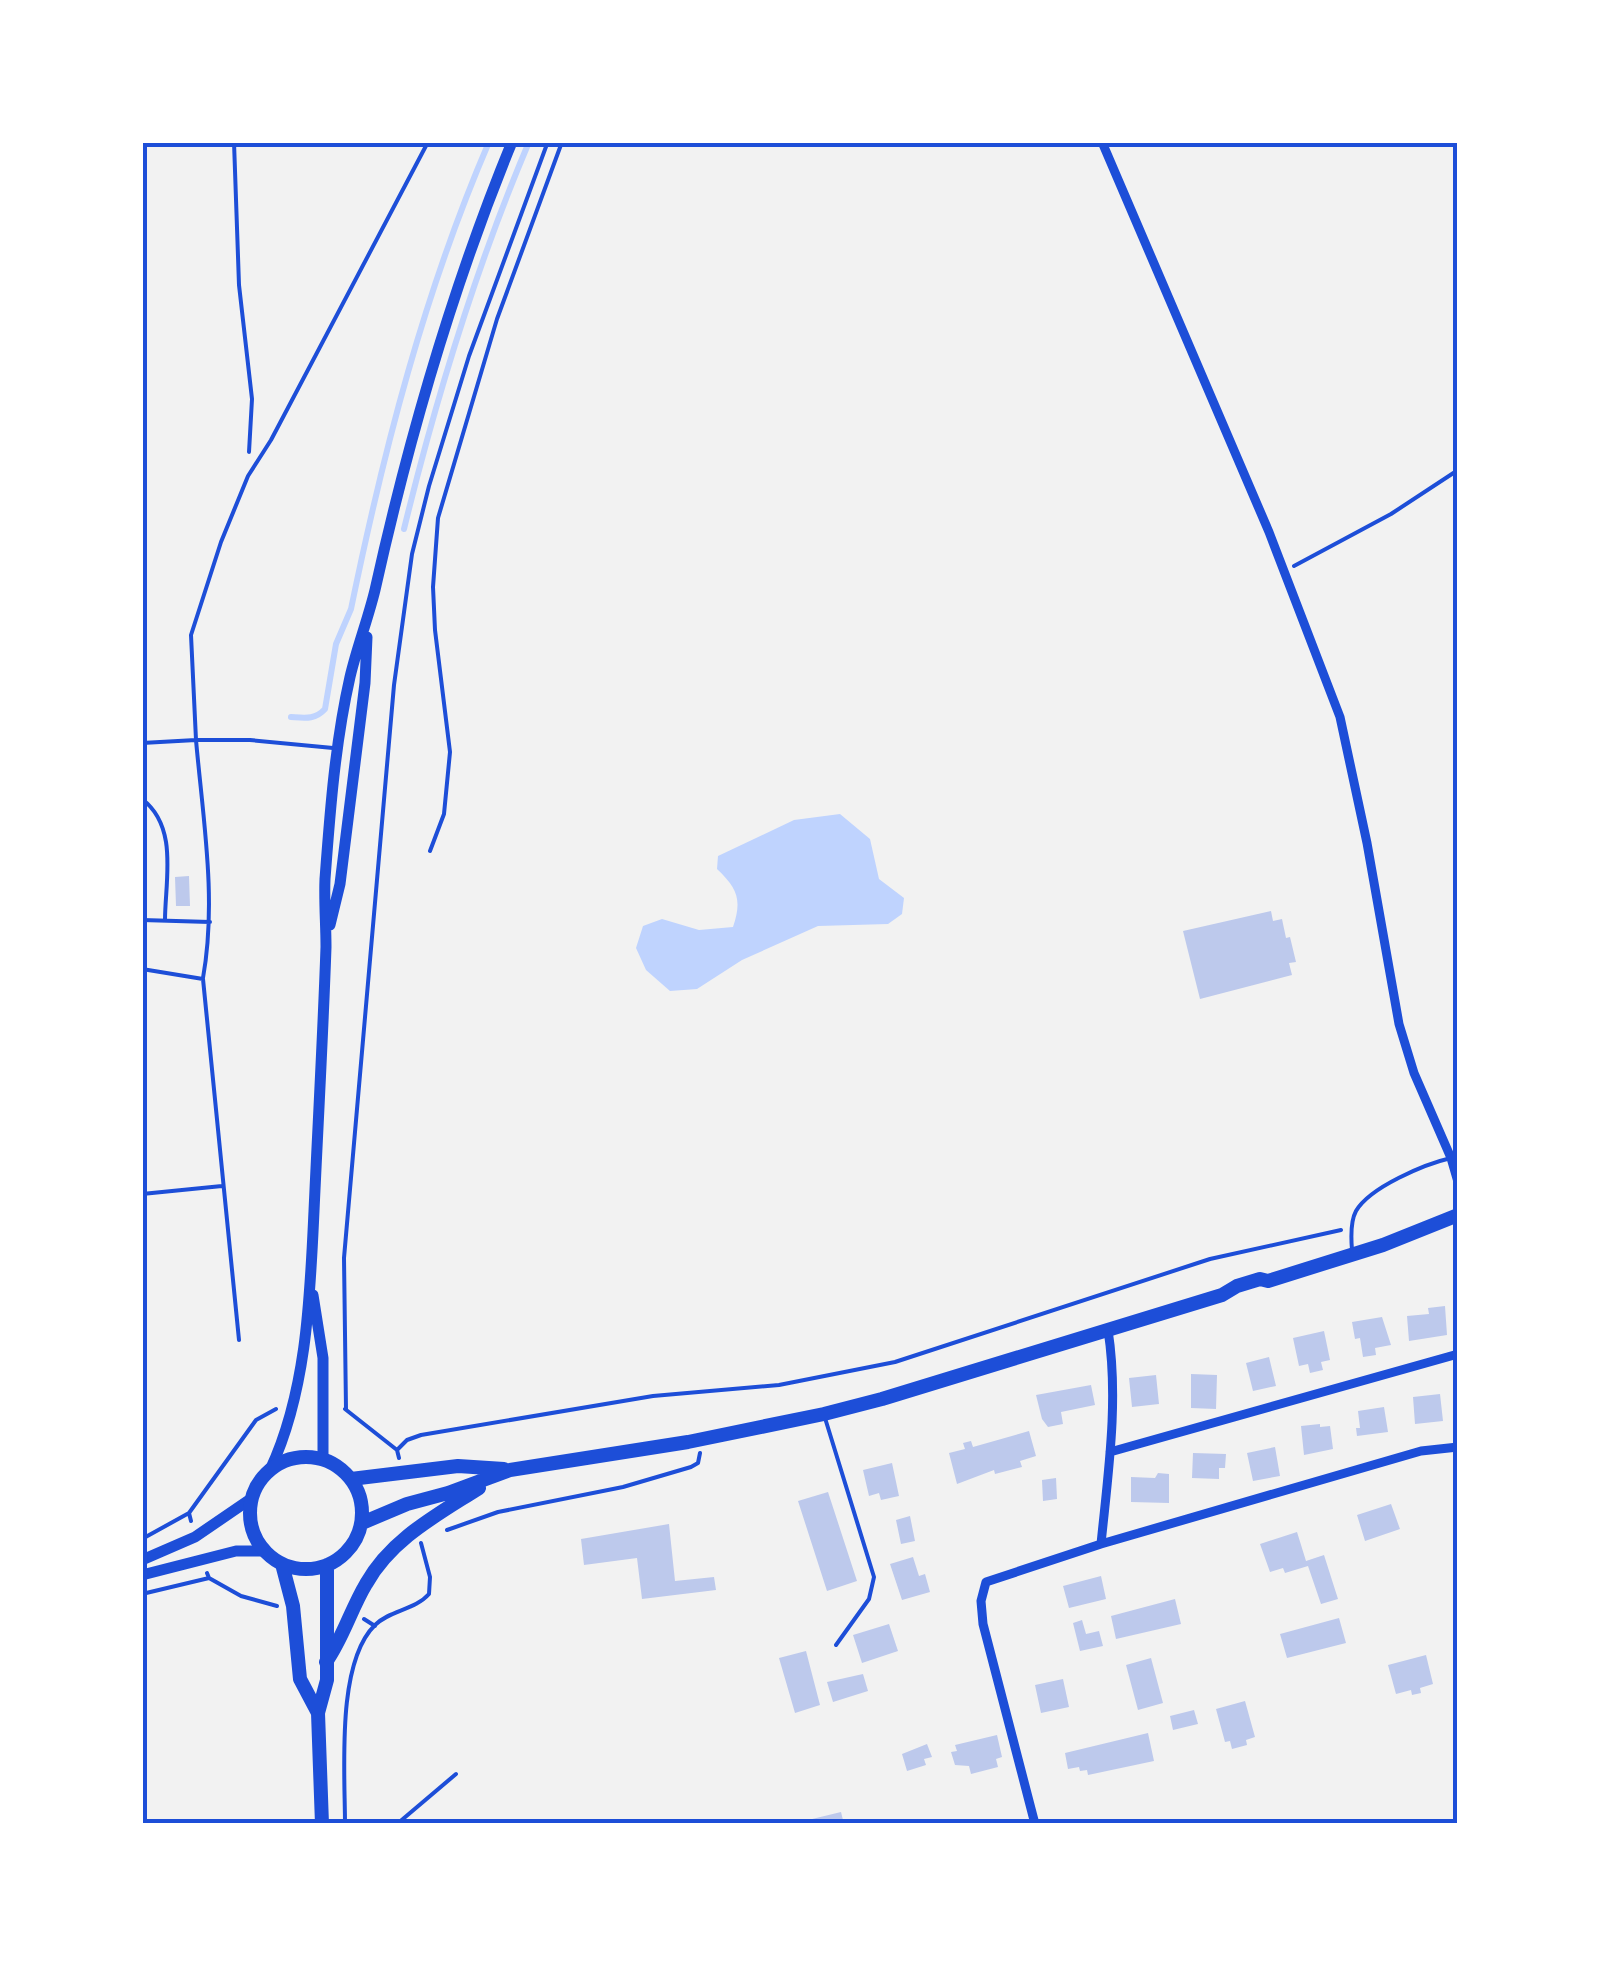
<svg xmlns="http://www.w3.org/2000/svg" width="1600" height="1966" viewBox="0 0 1600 1966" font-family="Commissioner,sans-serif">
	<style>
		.water { fill: #bfd3fe }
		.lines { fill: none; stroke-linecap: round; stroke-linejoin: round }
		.stream { stroke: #bfd3fe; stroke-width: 6 }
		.building { fill: #bdc9ec }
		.path { stroke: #1d4ed8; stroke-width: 4 }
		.service { stroke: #1d4ed8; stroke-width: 4 }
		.minor { stroke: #1d4ed8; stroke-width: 9 }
		.secondary { stroke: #1d4ed8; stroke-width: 11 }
		.primary { stroke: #1d4ed8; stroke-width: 14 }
		.neatline { fill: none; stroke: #1d4ed8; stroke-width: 4 }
	</style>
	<rect width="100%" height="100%" fill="#f2f2f2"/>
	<path class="water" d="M840,814L870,839L879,879L904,898L902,914L888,924L818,926L742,960L697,989L670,991L646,970L636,948L643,926L662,919L699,930L733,927C742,900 738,889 717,869L718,856L794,820Z"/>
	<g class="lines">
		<path class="stream" d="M404,529C436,398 476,267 529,142
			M291,717C305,718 315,720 325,709L336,644L351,609C384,449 424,293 489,142"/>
	</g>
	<path class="building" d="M189,876L190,906H176L175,877Z
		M1271,911L1273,921L1282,919L1286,938L1290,937L1296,962L1289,963L1292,975L1200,999L1183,931Z
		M1445,1306L1447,1335L1409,1341L1407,1316L1429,1314L1428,1308Z
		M1382,1317L1391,1345L1375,1348L1376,1355L1363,1357L1360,1338L1355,1339L1352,1322Z
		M1324,1331L1330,1360L1321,1362L1323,1370L1310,1373L1308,1364L1299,1366L1293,1338Z
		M1269,1357L1276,1386L1253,1391L1246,1363Z
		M1191,1374L1217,1375L1216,1409L1191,1408Z
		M1156,1375L1159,1404L1132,1407L1129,1378Z
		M1091,1385L1095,1405L1061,1412L1063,1424L1048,1427L1042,1419L1036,1395Z
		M1440,1394L1443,1421L1415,1424L1413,1397Z
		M1384,1407L1388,1432L1357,1436L1356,1428H1360L1358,1411Z
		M1320,1424V1427L1330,1426L1333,1449L1304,1455L1301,1426Z
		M1029,1431L1036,1456L1020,1461L1022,1467L995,1474L994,1470L957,1484L949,1453L965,1449L963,1443L971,1441L973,1447Z
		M1275,1447L1280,1476L1253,1481L1247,1453Z
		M1193,1453L1226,1454L1225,1468H1219V1479L1192,1478Z
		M892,1463L899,1496L881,1500L879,1493L869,1496L863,1470Z
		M1158,1473L1169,1474V1503L1131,1502V1477L1155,1478Z
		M1056,1478L1057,1499L1043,1501L1042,1480Z
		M828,1492L857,1581L827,1591L798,1501Z
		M1391,1504L1400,1529L1365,1541L1357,1515Z
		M910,1516L915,1541L901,1544L896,1520Z
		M669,1524L675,1581L714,1577L716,1590L642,1599L637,1558L584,1565L581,1539Z
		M1297,1532L1306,1561L1324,1555L1338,1599L1321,1604L1308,1566L1285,1573L1283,1568L1270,1572L1260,1544Z
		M913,1557L919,1576L925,1574L930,1592L902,1600L890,1564Z
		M1101,1576L1106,1599L1069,1608L1063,1586Z
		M1175,1599L1181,1624L1116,1639L1111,1616Z
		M1339,1618L1346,1643L1287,1658L1280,1634Z
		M1082,1620L1086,1634L1099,1631L1103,1646L1080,1651L1073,1623Z
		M889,1624L898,1651L862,1663L853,1635Z
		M806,1651L820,1705L795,1713L779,1658Z
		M1426,1655L1433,1684L1420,1688L1421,1693L1412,1695L1411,1690L1396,1694L1388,1665Z
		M1151,1658L1163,1703L1138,1710L1126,1665Z
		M863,1674L868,1691L833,1702L827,1682Z
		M1063,1679L1069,1707L1041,1713L1035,1685Z
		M1245,1701L1255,1737L1246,1740L1247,1745L1232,1749L1230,1741L1225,1742L1216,1709Z
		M1194,1710L1198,1724L1173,1730L1170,1716Z
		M1148,1733L1154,1761L1088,1775L1087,1770L1080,1771L1079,1767L1068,1769L1065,1753Z
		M997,1735L1002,1757L996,1759L998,1767L971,1774L969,1766L955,1765L951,1752L957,1751L955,1745Z
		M927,1744L932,1757L924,1759L926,1765L907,1771L902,1754Z
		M841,1812L844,1824H809L808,1820Z"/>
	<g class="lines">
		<path class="path" d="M234,142L239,285L252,399L249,452
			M1294,566L1391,514L1458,470
			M345,1409L397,1450L399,1458
			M346,1409L344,1258L394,685L412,554L429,486L469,356L547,144
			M397,1450L407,1440L421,1435L653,1396L779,1385L895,1362L1210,1259L1341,1230
			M191,1521L189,1513L256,1420L276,1409
			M447,1530L498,1512L623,1487L691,1467L698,1463L700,1453
			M142,1539L189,1513
			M207,1573L209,1578L241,1596L277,1606
			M142,1594L209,1578
			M364,1619L375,1626
			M345,1824C345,1771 336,1663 375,1625C390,1610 415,1610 429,1594L430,1577L421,1543
			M397,1824L456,1774"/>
		<path class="service" d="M142,743L196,740L191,635L221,542L248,476L271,440L428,142
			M142,799C179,827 165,881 165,920
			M430,851L444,814L450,752L435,630L433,587L438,518L497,319L562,142
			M142,920L210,922
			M142,969L203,979L239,1340
			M203,978C217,900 203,819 196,740H250L333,748
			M142,1194L222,1186
			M1352,1250C1351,1238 1350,1222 1356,1211C1370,1187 1425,1164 1451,1158
			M825,1418L874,1577L869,1599L836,1645"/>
		<path class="minor" d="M1102,142L1269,532L1340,717L1367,843L1399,1024L1414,1073L1451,1158L1458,1182
			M1110,1452L1458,1354
			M1101,1544L1421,1451L1458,1447
			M1035,1824L983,1624L981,1601L986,1582L1101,1544C1108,1474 1119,1400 1108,1330"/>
		<path class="secondary" d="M330,925L340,884L365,683L367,637
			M313,1295L323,1358V1460
			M270,1470C307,1391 310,1297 314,1211C318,1123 323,1035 326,947C326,924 324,902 325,879C330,812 335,743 350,677C357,647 368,619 375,590C409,437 452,288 512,142
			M142,1560L195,1537L252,1498
			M142,1575L236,1551H264"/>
		<path class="primary" d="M250 1513a56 56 0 1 1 112 0a56 56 0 1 1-112 0Z
			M351,1479L458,1466L504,1469
			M362,1523L407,1504L448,1493L510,1470L688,1442L824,1414L882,1399L1222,1295L1237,1286L1260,1279L1268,1281L1383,1245L1458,1215
			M282,1564L293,1606L300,1679L318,1713
			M326,1662C343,1638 351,1609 366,1584C391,1539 437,1515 479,1488
			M322,1824L318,1713L327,1680V1565"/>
	</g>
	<rect width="1600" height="1966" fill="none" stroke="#ffffff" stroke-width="290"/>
	<rect x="145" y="145" width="1310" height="1676" class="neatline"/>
</svg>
